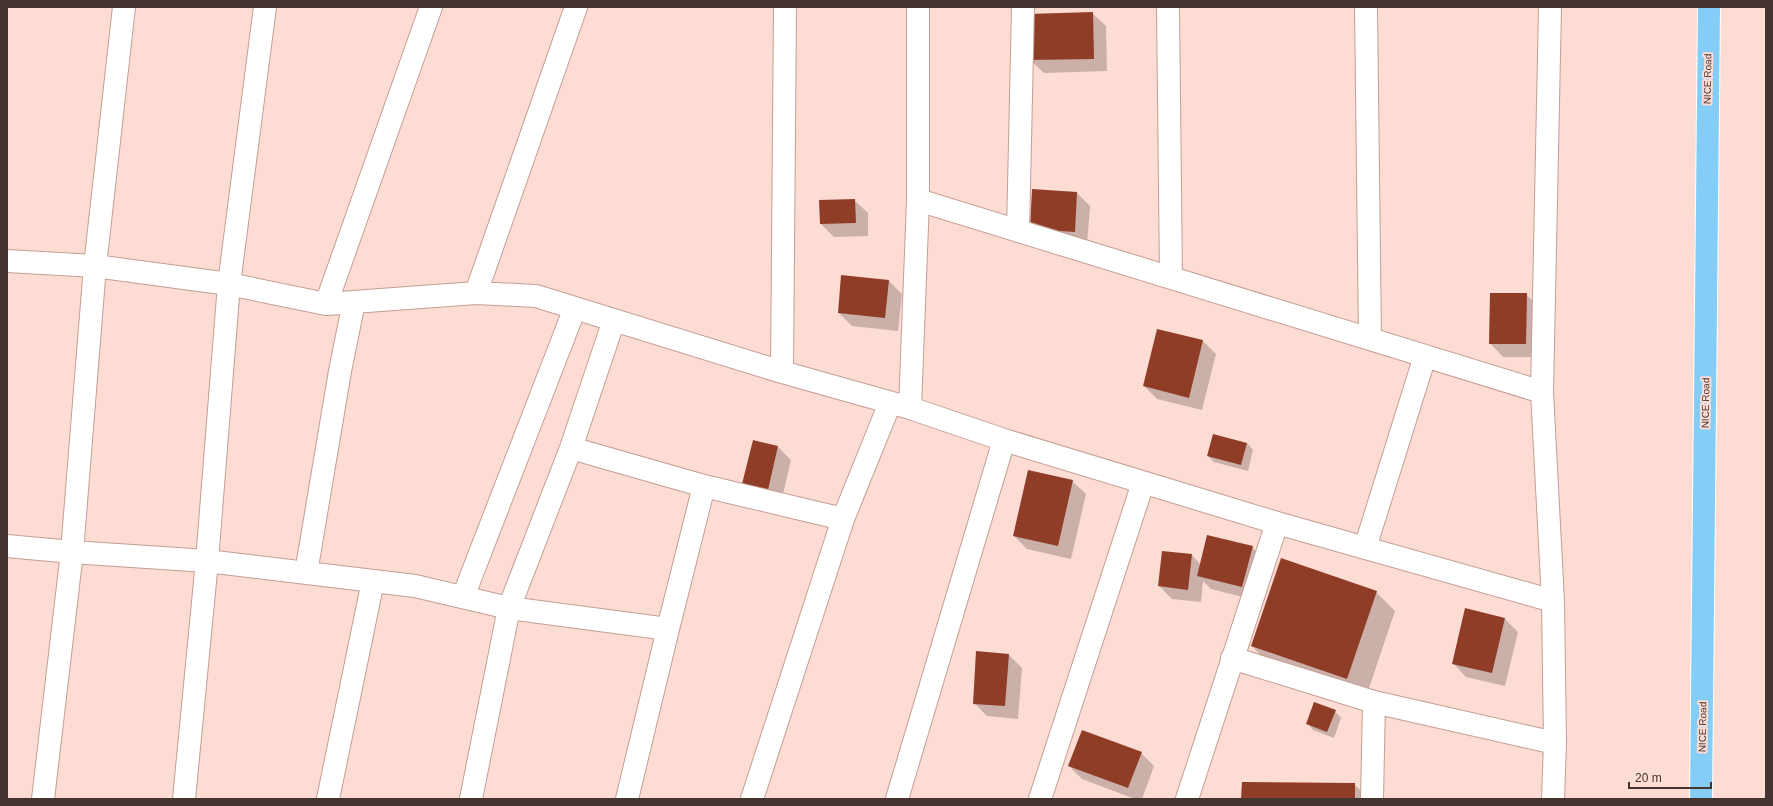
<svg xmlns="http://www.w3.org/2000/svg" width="1773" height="806" viewBox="0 0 1773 806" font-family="Arial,sans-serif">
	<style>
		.shadow { fill: #0003 }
		.building { fill: #903d28 }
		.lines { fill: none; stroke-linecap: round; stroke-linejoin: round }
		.minor-casing { stroke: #c49e94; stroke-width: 24 }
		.highway-casing { stroke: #fff; stroke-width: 24 }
		.minor { stroke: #fff; stroke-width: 22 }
		.highway { stroke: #83cdf7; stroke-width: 22 }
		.labels { text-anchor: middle; stroke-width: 4; stroke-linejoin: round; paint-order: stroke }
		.street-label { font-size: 10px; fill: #443430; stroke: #fddcd4 }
	</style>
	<rect width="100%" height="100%" fill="#fddcd4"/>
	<path class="shadow" d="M1092,13L1106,26L1107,71L1044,73L1030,60Z
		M1077,193L1090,206L1087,245L1044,242Z
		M854,200L868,213V236L834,237L821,224L820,201Z
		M842,276L889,281L902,294L898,331L852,326L839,313Z
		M1526,294L1539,308V357H1503L1490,343Z
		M1203,341L1216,354L1202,410L1157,399L1144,386Z
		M753,442L778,447L791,460L781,503L756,497Z
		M1247,443L1253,450L1248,471L1214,462L1208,456Z
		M1072,481L1086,494L1071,559L1027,549L1014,536Z
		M1252,547L1265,560L1255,600L1211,589L1203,581L1201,602L1172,599L1159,586L1192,555L1201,565Z
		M1376,592L1395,611L1366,697L1271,666L1252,646Z
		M1505,619L1518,632L1505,686L1466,677L1453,663Z
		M1009,655L1022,668L1018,719L987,716L974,703Z
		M1335,711L1341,718L1334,738L1313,730L1307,723Z
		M1141,753L1154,766L1142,799H1135L1082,779L1069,766Z
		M1354,784L1369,799H1242Z"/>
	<path class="building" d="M1093,12L1094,59L1029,60L1028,14Z
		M1032,189L1077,192L1075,232L1030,229Z
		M855,199L856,223L820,224L819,200Z
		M841,275L889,280L885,318L838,313Z
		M1490,293H1527L1526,344H1489Z
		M1157,329L1203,340L1189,398L1143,386Z
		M1213,434L1247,443L1241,465L1207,456Z
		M753,440L778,446L768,490L742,484Z
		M1028,470L1073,480L1058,546L1013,536Z
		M1207,535L1253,546L1242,587L1197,576Z
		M1162,551L1192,554L1188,590L1158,586Z
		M1281,558L1377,591L1347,679L1251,646Z
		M1465,608L1505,618L1492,673L1452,664Z
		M976,651L1009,654L1005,706L973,704Z
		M1314,702L1336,710L1327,732L1306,724Z
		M1082,730L1142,752L1128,788L1068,766Z
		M1242,782L1355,783V799H1241Z"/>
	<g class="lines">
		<defs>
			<path id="minor" d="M1168,7L1171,278
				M1366,7L1370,339
				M1550,7L1542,392L1553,601L1555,743L1553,799
				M918,200L1542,392
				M1018,231L1023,7
				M7,261L95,266L229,284L326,304L476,293L536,296L782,372L910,408L1004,440L1277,523L1553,601
				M476,293L576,7
				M326,304L431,7
				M782,372L785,7
				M910,408L918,200V7
				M571,448L614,320
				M704,486L843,519
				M7,546L72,552L207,561L415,586L509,608L668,629L627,799
				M1365,548L1425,356
				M306,573L340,371L354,302
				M463,597L575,308
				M1232,658L1374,702L1555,743
				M43,799L72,552L95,266L124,7
				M184,799L207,561L229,284L265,7
				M328,799L373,581
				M471,799L509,608L571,448L704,486L668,629
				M752,799L843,519L890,403
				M897,799L1004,440
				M1040,799L1143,483
				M1187,799L1277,523
				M1372,799L1374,702"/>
			<path id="highway" d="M1701,799L1709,7"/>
		</defs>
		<use href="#minor" class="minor-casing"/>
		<use href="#highway" class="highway-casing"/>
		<use href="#minor" class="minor"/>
		<use href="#highway" class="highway"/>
	</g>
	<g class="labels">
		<g class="street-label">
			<text transform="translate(1707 79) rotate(-89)" y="4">NICE Road</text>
			<text transform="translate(1705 403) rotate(-89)" y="4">NICE Road</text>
			<text transform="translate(1702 727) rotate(-89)" y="4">NICE Road</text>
		</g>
	</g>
	<rect width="1773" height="806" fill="none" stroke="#443430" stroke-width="16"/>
	<path d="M1629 782v6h82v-6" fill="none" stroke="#443430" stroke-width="2"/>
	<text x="1635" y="782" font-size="12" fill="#443430" stroke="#fddcd4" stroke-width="3" paint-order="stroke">20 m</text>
</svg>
